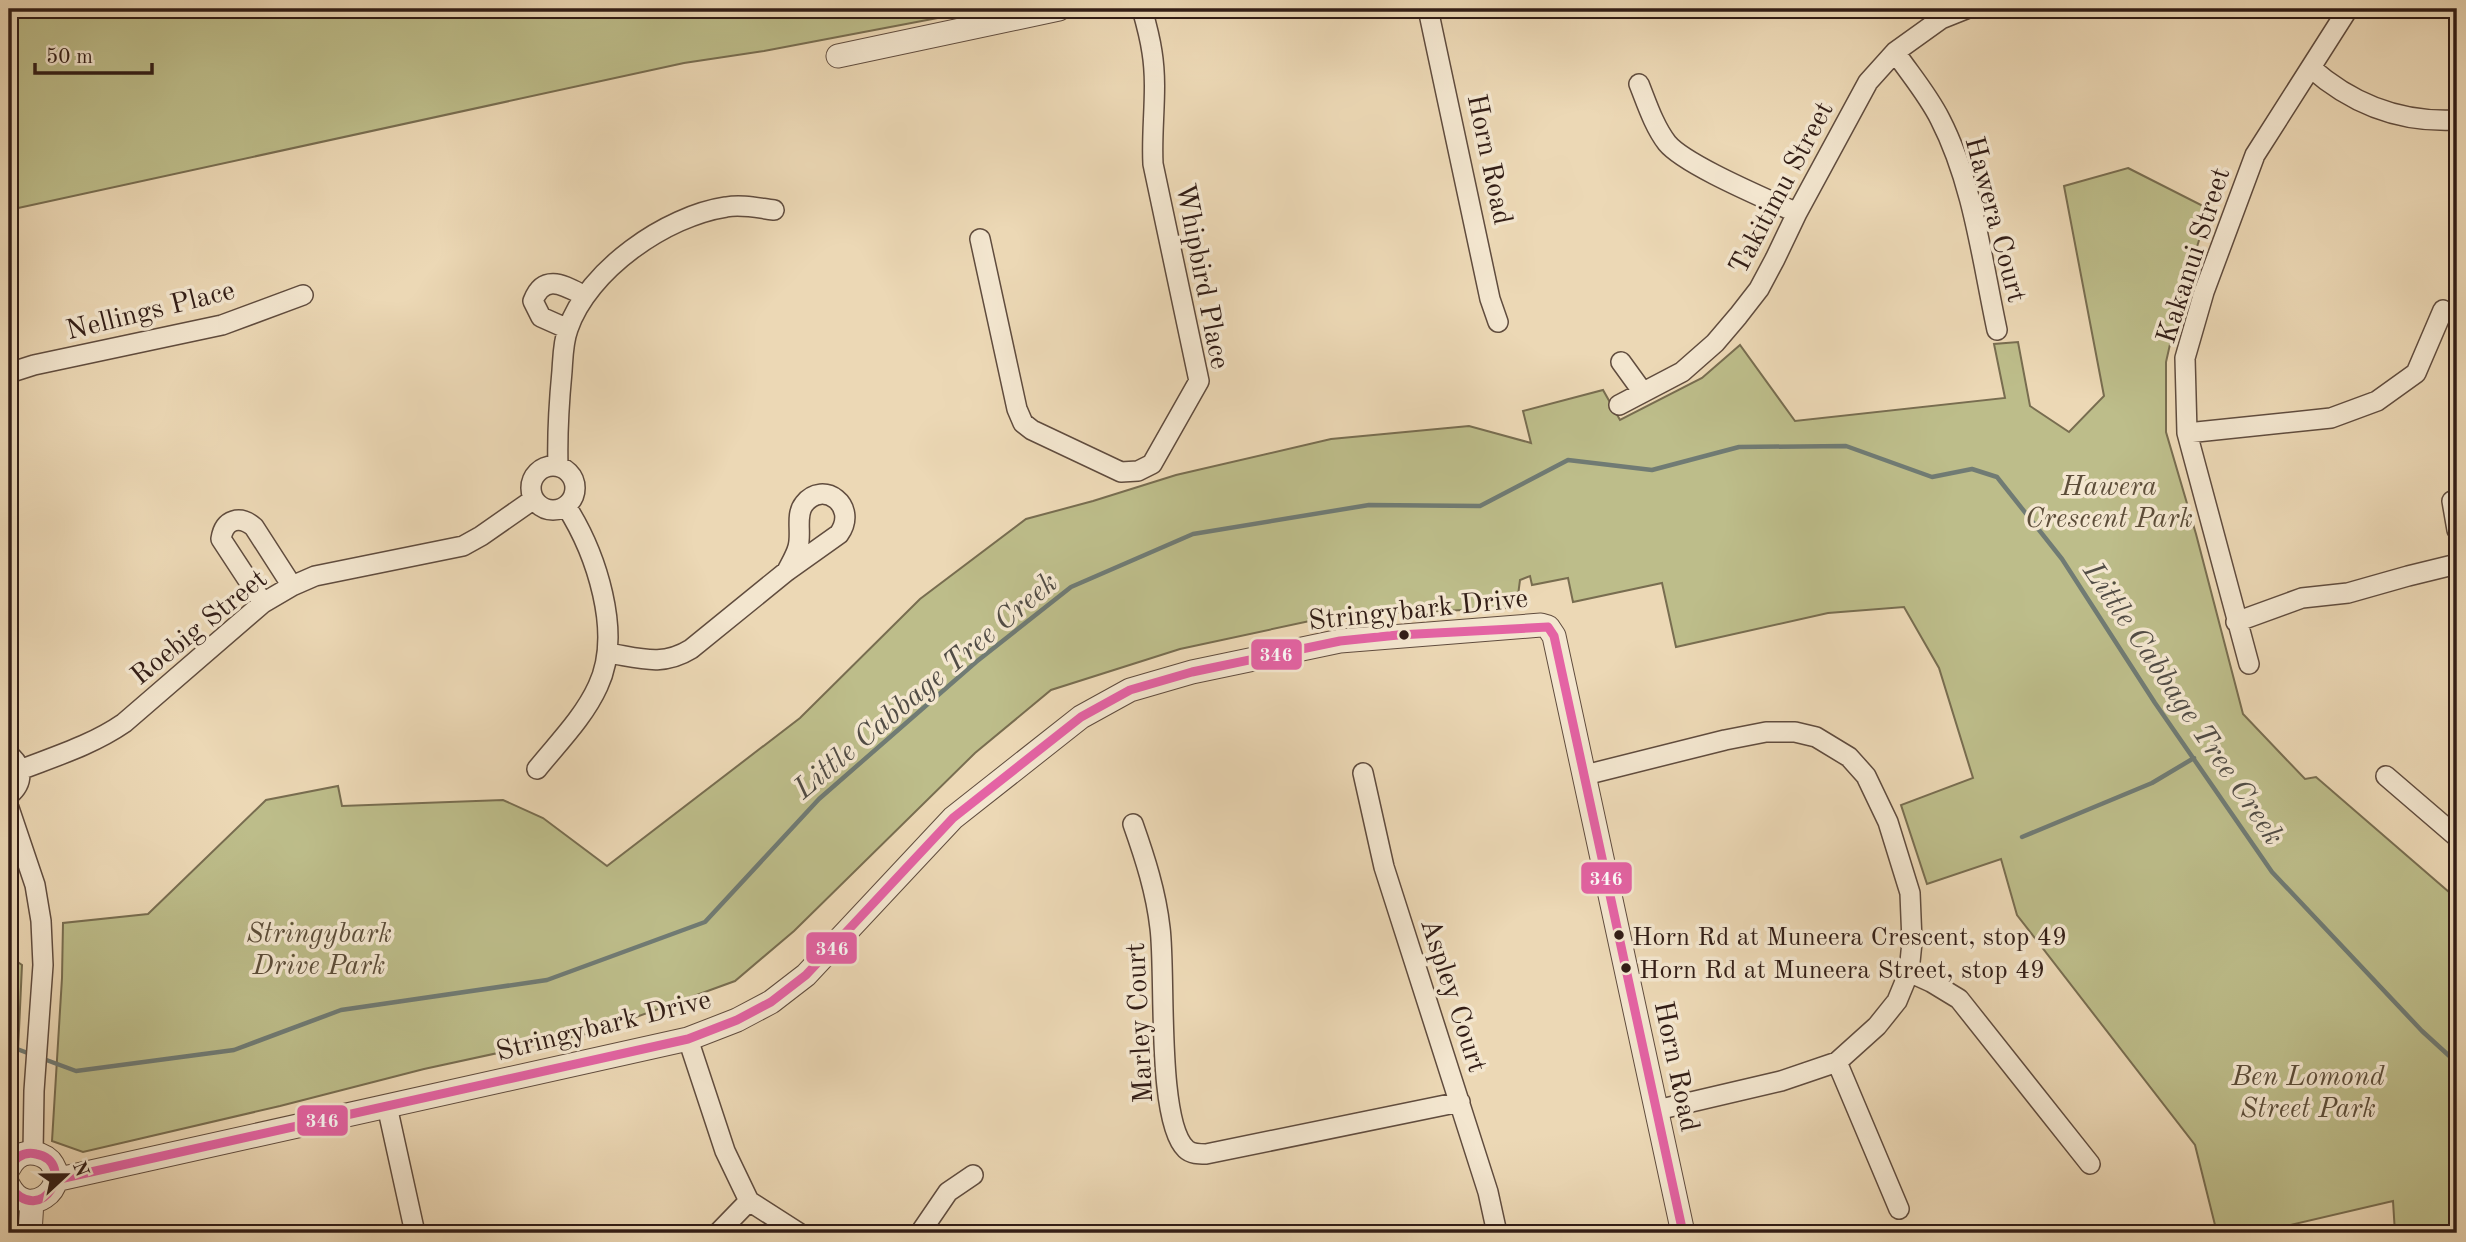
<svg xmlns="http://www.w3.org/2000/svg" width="2466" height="1242" viewBox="0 0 2466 1242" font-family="'Old Standard TT',serif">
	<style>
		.green { fill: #bdbd8a; stroke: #786d50; stroke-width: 2 }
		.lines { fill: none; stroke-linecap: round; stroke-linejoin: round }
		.stream { stroke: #707b74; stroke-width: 4.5 }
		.minor-casing { stroke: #604c3e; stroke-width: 22 }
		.tertiary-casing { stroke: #604c3e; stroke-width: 25 }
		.minor { stroke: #f3e6cf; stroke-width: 19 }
		.tertiary { stroke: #f3e6cf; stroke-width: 23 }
		.bus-1-casing { stroke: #f3e6cf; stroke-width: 14 }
		.bus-1 { stroke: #e463a4; stroke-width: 9 }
		.bus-dot { fill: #321d16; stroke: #f3e6cf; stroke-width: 2.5 }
		.labels { text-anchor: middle; stroke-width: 7; stroke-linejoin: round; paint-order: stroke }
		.bus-label { font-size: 26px; fill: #321d16; stroke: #f3e6cf; text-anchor: start }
		.street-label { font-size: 28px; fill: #321d16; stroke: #f3e6cf }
		.park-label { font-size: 28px; font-style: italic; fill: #5c4d39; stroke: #f3e6cf }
		.water-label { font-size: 30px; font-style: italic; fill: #514c45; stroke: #f3e6cf }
		.line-badge { stroke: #f3e6cf; stroke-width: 2.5 }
		.badge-label { font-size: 19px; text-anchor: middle; font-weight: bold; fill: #fff }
	</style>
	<rect width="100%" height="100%" fill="#ecd8b5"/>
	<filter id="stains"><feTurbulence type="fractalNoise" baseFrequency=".00286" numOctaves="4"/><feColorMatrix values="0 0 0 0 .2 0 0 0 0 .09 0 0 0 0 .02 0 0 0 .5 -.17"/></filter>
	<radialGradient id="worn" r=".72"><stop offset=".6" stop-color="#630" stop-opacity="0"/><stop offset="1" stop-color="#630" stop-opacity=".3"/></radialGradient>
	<path class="green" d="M9,9H985L764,51L684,63L9,210Z
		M2128,168L2209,209L2180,300L2166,362V432L2196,534L2243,714L2305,779L2316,777L2457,899V1233H2395L2393,1201L2256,1233H2217L2195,1145L2017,915L2001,859L1927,884L1901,805L1973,778L1939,668L1904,607L1828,613L1676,647L1662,583L1573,602L1568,578L1532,585L1530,576L1520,580L1517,603L1507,608L1333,616L1180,649L1051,690L975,753L794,931L735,981L595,1032L424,1069L280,1106L83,1152L52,1141L62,978L63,923L148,914L266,800L338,786L342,806L503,800L543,818L607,866L800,718L920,599L1026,519L1093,501L1176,475L1331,439L1469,426L1531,443L1523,411L1603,390L1620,420L1702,378L1740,345L1795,421L2005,398L1994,344L2018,342L2030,406L2069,432L2104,396L2064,186Z
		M9,956L22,965L14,1138L9,1143Z"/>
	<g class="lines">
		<path class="stream" d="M2022,837L2152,783L2194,758
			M9,1046L33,1055
			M41,1058L76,1071L234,1050L341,1010L547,980L705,922L819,799L976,662L1071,587L1193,534L1369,505L1480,506L1568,460L1652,470L1739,447L1846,446L1932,477L1972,469L1997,477L2062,559L2155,703L2272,872L2422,1031L2457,1063"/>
		<defs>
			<path id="minor" d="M1428,9L1490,299L1498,322
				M1895,52C1910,74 1928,95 1940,119C1973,183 1982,260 1997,330
				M2311,68C2353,105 2401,123 2457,120
				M1639,84C1647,104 1654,126 1667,143C1685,165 1767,199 1797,213
				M980,239L1017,409L1023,423L1032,430L1121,472L1138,471L1152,464L1199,381L1153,164C1151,127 1158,89 1152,52C1150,38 1146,23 1142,9
				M568,329L541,317L533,301C544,272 565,286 585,296
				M1621,362L1642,391
				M9,373L34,365L222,325L303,295
				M1619,405L1682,372L1715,343L1738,316L1759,289L1775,259L1797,213L1868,82L1895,52L1941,19L1966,9
				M2187,433L2331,418L2377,401L2416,373L2443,310
				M558,466C557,434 559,403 562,371C563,357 563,342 568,329C588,270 666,216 726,207C742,204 758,208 774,210
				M531 488a22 22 0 1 1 44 0a22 22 0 1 1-44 0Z
				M2452,501L2457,530
				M263,603L221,539C224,519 240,515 254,527L292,586
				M2236,622L2302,598L2348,593L2408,576L2457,564
				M608,653C640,658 662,667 691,649L787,571L839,534C859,506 823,479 804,504C795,515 802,533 798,547C796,555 791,563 787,571
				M2249,664L2187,433L2185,358L2204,292L2255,155L2348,9
				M9,755C23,766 24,783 9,795
				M537,769C558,743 584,717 598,686C623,633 596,553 566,506
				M20,770C56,756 92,745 124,723L263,603L292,586L315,576L463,546L481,536L534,499
				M1363,773L1384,867L1488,1192L1497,1233
				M1585,775L1725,740L1766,732H1795L1816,737L1849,757L1866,776L1888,822L1910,893L1912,942L1909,972L1897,1001L1877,1026L1837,1062L1781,1081L1657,1110
				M2386,776L2457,837
				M9,808L35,885L41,921L43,965L34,1091L33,1153
				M1133,824C1145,858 1156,892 1160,928C1166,973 1156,1121 1186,1149C1191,1154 1199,1154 1206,1154L1460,1102
				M1909,972L1931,982L1959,999L2090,1164
				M688,1039L725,1151L749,1201L799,1233
				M1837,1062L1899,1209
				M387,1106L415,1233
				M718,1233L749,1201
				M920,1233L948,1192L973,1175"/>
			<path id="tertiary" d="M838,56L1059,9
				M9,1168C13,1160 20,1153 30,1153C38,1153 45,1156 50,1161C72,1188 27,1221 9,1186
				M55,1180L688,1039L737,1020L771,1002L806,975L953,818L1081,717L1130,690L1192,672L1340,641L1541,625L1548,627L1554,636L1683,1233
				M30,1233L32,1201"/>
		</defs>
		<use href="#minor" class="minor-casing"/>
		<use href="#tertiary" class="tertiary-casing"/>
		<use href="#minor" class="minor"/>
		<use href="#tertiary" class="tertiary"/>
		<defs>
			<path id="bus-1" d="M1548,627L1554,636L1683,1233
				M9,1168C15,1158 23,1151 36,1154C78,1162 43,1230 9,1186
				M55,1180L688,1039L737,1020L771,1002L806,975L953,818L1081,717L1130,690L1192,672L1340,641L1398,635L1548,627"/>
		</defs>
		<use href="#bus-1" class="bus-1-casing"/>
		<use href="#bus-1" class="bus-1"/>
	</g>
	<g class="bus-dot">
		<circle cx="1404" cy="635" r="6"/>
		<circle cx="1619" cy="935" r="6"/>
		<circle cx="1626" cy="968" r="6"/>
	</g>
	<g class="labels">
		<g class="bus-label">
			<text x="1632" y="945">Horn Rd at Muneera Crescent, stop 49</text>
			<text x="1639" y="978">Horn Rd at Muneera Street, stop 49</text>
		</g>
		<g class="street-label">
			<text transform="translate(1491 159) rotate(78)" y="10">Horn Road</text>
			<text transform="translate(1780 187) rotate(-62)" y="10">Takitimu Street</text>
			<text transform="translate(1997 219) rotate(75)" y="10">Hawera Court</text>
			<text transform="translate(2192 255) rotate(-72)" y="10">Kakanui Street</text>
			<text transform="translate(1204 276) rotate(79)" y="10">Whipbird Place</text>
			<text transform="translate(150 309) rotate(-14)" y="10">Nellings Place</text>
			<text transform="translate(1418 608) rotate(-6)" y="10">Stringybark Drive</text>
			<text transform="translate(198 626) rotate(-39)" y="10">Roebig Street</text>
			<text transform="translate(1455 995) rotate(72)" y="10">Aspley Court</text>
			<text transform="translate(1138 1023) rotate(-93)" y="10">Marley Court</text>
			<text transform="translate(603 1024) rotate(-14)" y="10">Stringybark Drive</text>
			<text transform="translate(1678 1066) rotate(78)" y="10">Horn Road</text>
		</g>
		<g class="park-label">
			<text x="2109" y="495">Hawera<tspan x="2109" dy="32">Crescent Park</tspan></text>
			<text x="319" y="942">Stringybark<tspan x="319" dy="32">Drive Park</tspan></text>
			<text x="2308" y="1085">Ben Lomond<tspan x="2308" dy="32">Street Park</tspan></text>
		</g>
		<g class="water-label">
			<text transform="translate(925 685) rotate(-40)" y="10">Little Cabbage Tree Creek</text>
			<text transform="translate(2184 703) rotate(56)" y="10">Little Cabbage Tree Creek</text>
		</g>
	</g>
	<g class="line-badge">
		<rect x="1250" y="638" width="53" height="33" rx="7" fill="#e463a4"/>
		<rect x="1580" y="861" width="53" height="34" rx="7" fill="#e463a4"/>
		<rect x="805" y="931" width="53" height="34" rx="7" fill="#e463a4"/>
		<rect x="296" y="1104" width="53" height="33" rx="7" fill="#e463a4"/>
	</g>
	<g class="badge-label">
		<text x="1276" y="661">346</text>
		<text x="1606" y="885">346</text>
		<text x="832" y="955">346</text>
		<text x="322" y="1127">346</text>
	</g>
	<rect width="2466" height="1242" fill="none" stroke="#ecd8b5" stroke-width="35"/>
	<rect x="10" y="10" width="2445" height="1221" fill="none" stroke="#321d16" stroke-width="3.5"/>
	<rect x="18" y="18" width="2431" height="1207" fill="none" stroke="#321d16" stroke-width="2"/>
	<g transform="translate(66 1175) rotate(68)" stroke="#f3e6cf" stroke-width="5" paint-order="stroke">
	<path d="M0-5L12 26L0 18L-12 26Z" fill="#321d16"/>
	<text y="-10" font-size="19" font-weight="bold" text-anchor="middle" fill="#321d16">N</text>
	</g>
	<path d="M35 63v10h117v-10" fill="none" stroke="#321d16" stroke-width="3.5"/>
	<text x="46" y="63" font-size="21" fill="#321d16" stroke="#f3e6cf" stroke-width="5" paint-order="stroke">50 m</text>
	<rect width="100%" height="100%" filter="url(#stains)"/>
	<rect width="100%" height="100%" fill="url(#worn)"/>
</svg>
